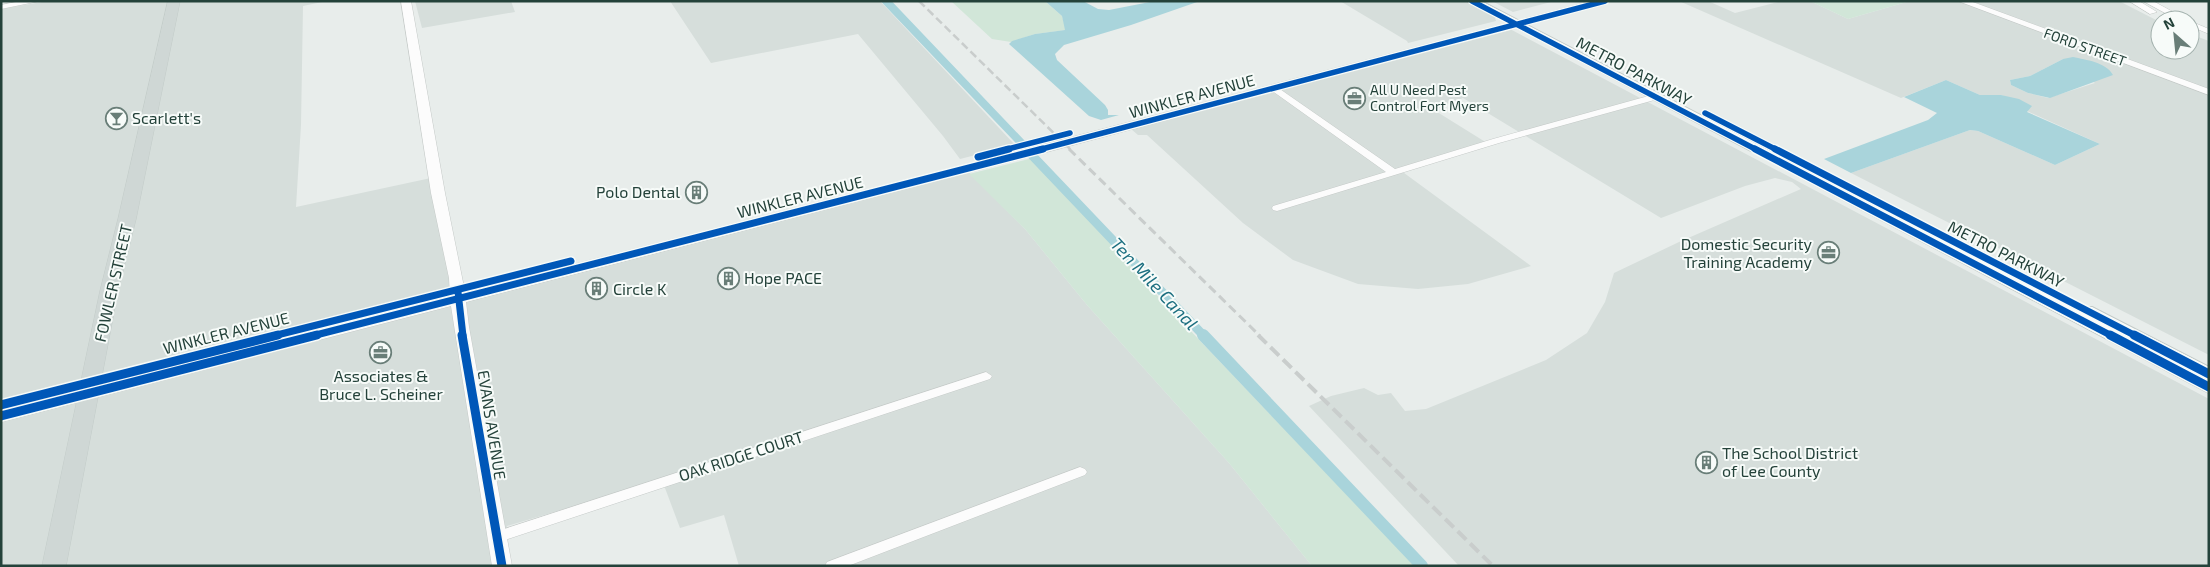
<svg xmlns="http://www.w3.org/2000/svg" width="2210" height="567" viewBox="0 0 2210 567" font-family="'Exo 2',sans-serif">
	<style>
		.built { fill: #d6dedb; fill-rule: evenodd }
		.green { fill: #d1e6d8 }
		.water { fill: #a9d4db }
		.lines { fill: none; stroke-linecap: round; stroke-linejoin: round }
		.canal-far2 { stroke: #a9d4db; stroke-width: 8 }
		.canal-far1 { stroke: #a9d4db; stroke-width: 9 }
		.canal { stroke: #a9d4db; stroke-width: 12 }
		.minor-casing { stroke: #c5cac8; stroke-width: 1 }
		.tertiary-casing { stroke: #c5cac8; stroke-width: 1 }
		.secondary-casing { stroke: #c3cbc8; stroke-width: 2 }
		.primary-casing { stroke: #c3ccc9; stroke-width: 1 }
		.minor { fill: #fcfcfc; fill-rule: evenodd }
		.tertiary { fill: #fcfcfc; fill-rule: evenodd }
		.secondary { fill: #fcfcfc; fill-rule: evenodd }
		.primary { fill: #cfd7d5; fill-rule: evenodd }
		.rail-far2 { stroke: #c9cdcc; stroke-width: 2.5; stroke-dasharray: 8 4; stroke-linecap: butt }
		.rail-far1 { stroke: #c9cdcc; stroke-width: 3; stroke-dasharray: 9 5; stroke-linecap: butt }
		.rail { stroke: #c9cdcc; stroke-width: 4; stroke-dasharray: 12 5.5; stroke-linecap: butt }
		.cycleway-far2-casing { stroke: #f7fbf9; stroke-width: 8 }
		.cycleway-far1-casing { stroke: #f7fbf9; stroke-width: 10 }
		.cycleway-casing { stroke: #f7fbf9; stroke-width: 12 }
		.cycleway-far2 { stroke: #0057b8; stroke-width: 5.5 }
		.cycleway-far1 { stroke: #0057b8; stroke-width: 7 }
		.cycleway { stroke: #0057b8; stroke-width: 9 }
		.labels { text-anchor: middle; stroke-width: 4; stroke-linejoin: round; paint-order: stroke }
		.far-street-label { font-size: 14px; fill: #24423a; stroke: #f7fbf9 }
		.far-poi-label { font-size: 14px; fill: #24423a; stroke: #f7fbf9; text-anchor: start }
		.street-label { font-size: 16px; fill: #24423a; stroke: #f7fbf9 }
		.poi-label { font-size: 16px; fill: #24423a; stroke: #f7fbf9; text-anchor: start }
		.water-label { font-size: 18px; font-style: italic; fill: #1c6f80; stroke: #f7fbf9 }
	</style>
	<rect width="100%" height="100%" fill="#e8edeb"/>
	<path class="built" d="M48,1H170L86,380L1,401V9Z
		M178,1H327L303,6L301,125L296,207L431,178L451,287L100,376Z
		M415,1H511L515,12L422,28Z
		M670,1H880L1015,145L960,159L943,136L858,34L711,63Z
		M1340,1H1468L1497,17L1495,18L1496,21L1408,43L1407,41Z
		M1492,1H1555L1513,12Z
		M1679,1H1708L1735,13L1782,1H1810L1848,19L1910,1H2119L2160,22V50H2190V34L2209,41V355L1851,173L1970,130L1978,131L2055,165L2100,144L2027,111L2031,106L2001,95H1980L1946,80L1901,98ZM2063,59L2095,83L2048,98L2028,93L2011,85L2010,80L2030,76Z
		M1510,29L2209,399V566H1459L1309,406L1331,396L1364,388L1378,395L1391,393L1405,411L1426,409L1546,360L1587,333L1605,302L1614,273L1679,242L1801,189L1792,182L1775,178L1745,186L1661,218L1463,98L1434,110L1487,143L1400,170L1531,266L1468,284L1418,289L1358,284L1293,260L1243,223L1147,135H1138L1131,129Z
		M968,171L1025,229L1087,305L1229,463L1312,566H739L724,515L680,528L662,480L507,526L505,538L464,300Z
		M452,294V297L98,387L99,384Z
		M453,303L494,566H62L96,395Z
		M82,398L47,566H1V419Z"/>
	<path class="green" d="M951,1H1045L1062,16L1066,30L1035,34L1011,42L992,39Z
		M1810,1H1910L1848,19Z
		M1033,158L1164,303L1415,566H1312L1229,463L1087,305L1025,229L969,174Z"/>
	<path class="water" d="M1045,1H1083L1098,9L1109,10L1155,1H1200L1131,25L1064,45L1055,54L1057,60L1105,105L1108,110V115H1119L1101,120L1089,116L1009,44L1012,41L1035,34L1065,30L1062,16Z
		M2073,57C2086,60 2106,62 2113,75L2050,98L2028,93L2011,85L2010,80L2030,76L2063,59Z
		M1946,80L1980,95H2001L2019,99L2032,106L2027,112L2100,144L2055,165L1978,131L1970,130L1851,173L1824,159L1928,120L1937,113L1904,97Z"/>
	<g class="lines">
		<path class="canal-far2" d="M886,1L1028,150"/>
		<path class="canal-far1" d="M1026,149L1204,336"/>
		<path class="canal" d="M1203,335L1422,566"/>
		<defs>
			<path id="minor" d="M21,1H40L1,9V5Z
				M1958,1H1970L2209,89V95Z
				M2129,1H2139L2157,12L2150,14Z
				M2143,1H2153L2188,20H2178Z
				M2190,21L2209,29V34L2190,26Z
				M1274,85L1395,169L1493,139L1652,95H1658L1659,97L1658,99L1499,143L1277,211L1273,210L1272,208L1273,206L1386,172L1271,90V86Z
				M986,372L992,376L990,379L502,541L497,542L492,541L490,537L492,533Z
				M1080,467L1085,469L1087,472L1085,475L848,566H825L827,562Z"/>
			<path id="tertiary" d="M401,1H411L445,193L465,292L996,157L1592,1H1610L1006,163L466,302L469,327L512,566H492L451,306L1,422V410L450,296L449,278L431,193Z"/>
			<path id="secondary" d="M1467,1H1481L2078,311L2080,307H2092L2209,367V393Z"/>
			<path id="primary" d="M168,1H180L136,219L118,291L66,566H42L100,291L118,219Z"/>
		</defs>
		<use href="#minor" class="minor-casing"/>
		<use href="#tertiary" class="tertiary-casing"/>
		<use href="#secondary" class="secondary-casing"/>
		<use href="#primary" class="primary-casing"/>
		<use href="#minor" class="minor"/>
		<use href="#tertiary" class="tertiary"/>
		<use href="#secondary" class="secondary"/>
		<use href="#primary" class="primary"/>
		<path class="rail-far2" d="M919,1L1071,150"/>
		<path class="rail-far1" d="M1069,149L1260,336"/>
		<path class="rail" d="M1258,335L1493,566"/>
		<defs>
			<path id="cycleway-far2" d="M1472,1L1757,150
				M1705,113L1777,150
				M1004,150L1070,133
				M1038,150L1605,1"/>
			<path id="cycleway-far1" d="M1755,149L2112,336
				M1775,149L2136,336
				M978,157L1009,149
				M458,292L463,336
				M273,336L571,261
				M312,336L1043,149"/>
			<path id="cycleway" d="M462,335L502,566
				M2110,335L2209,387
				M2134,335L2209,374
				M1,405L278,335
				M1,416L317,335"/>
		</defs>
		<use href="#cycleway-far2" class="cycleway-far2-casing"/>
		<use href="#cycleway-far1" class="cycleway-far1-casing"/>
		<use href="#cycleway" class="cycleway-casing"/>
		<use href="#cycleway-far2" class="cycleway-far2"/>
		<use href="#cycleway-far1" class="cycleway-far1"/>
		<use href="#cycleway" class="cycleway"/>
	</g>
	<defs>
		<symbol id="office-ring" viewBox="-11 -11 22 22"><circle r="9.5" fill="#f7fbf9" stroke="#697e78" stroke-width="1.5"/><path d="M-6-3h4V-5.5h4V-3h4V5H-6ZM-1-4.5V-3h2v-1.5ZM-6 0V1H6V0Z" fill="#697e78"/></symbol>
		<symbol id="bar-ring" viewBox="-11 -11 22 22"><circle r="9.5" fill="#f7fbf9" stroke="#697e78" stroke-width="1.5"/><path d="M-6-5H6L.8 .8V4.5H3.5V6h-7V4.5H-.8V.8Z" fill="#697e78"/></symbol>
		<symbol id="building-ring" viewBox="-11 -11 22 22"><circle r="9.5" fill="#f7fbf9" stroke="#697e78" stroke-width="1.5"/><path d="M-4-6H4V6H1V3H-1V6H-4ZM-2.5-4.3h1.7v1.8h-1.7ZM.8-4.3h1.7v1.8H.8ZM-2.5-1h1.7V.8h-1.7ZM.8-1h1.7V.8H.8Z" fill="#697e78"/></symbol>
	</defs>
	<g fill-rule="evenodd">
		<use href="#office-ring" x="1342" y="86" width="25" height="25"/>
		<use href="#bar-ring" x="104" y="106" width="25" height="25"/>
		<use href="#building-ring" x="684" y="180" width="25" height="25"/>
		<use href="#office-ring" x="1816" y="240" width="25" height="25"/>
		<use href="#building-ring" x="716" y="266" width="25" height="25"/>
		<use href="#building-ring" x="584" y="276" width="25" height="25"/>
		<use href="#office-ring" x="368" y="340" width="25" height="25"/>
		<use href="#building-ring" x="1694" y="450" width="25" height="25"/>
	</g>
	<g class="labels">
		<g class="far-street-label">
			<text transform="translate(2085 47) rotate(20)" y="5">FORD STREET</text>
		</g>
		<g class="far-poi-label">
			<text x="1370" y="95">All U Need Pest<tspan x="1370" dy="16">Control Fort Myers</tspan></text>
		</g>
		<g class="street-label">
			<text transform="translate(1634 71) rotate(28)" y="6">METRO PARKWAY</text>
			<text transform="translate(1192 96) rotate(-15)" y="6">WINKLER AVENUE</text>
			<text transform="translate(800 197) rotate(-14)" y="6">WINKLER AVENUE</text>
			<text transform="translate(2006 254) rotate(27)" y="6">METRO PARKWAY</text>
			<text transform="translate(113 283) rotate(-77)" y="6">FOWLER STREET</text>
			<text transform="translate(226 333) rotate(-14)" y="6">WINKLER AVENUE</text>
			<text transform="translate(492 425) rotate(81)" y="6">EVANS AVENUE</text>
			<text transform="translate(741 456) rotate(-18)" y="6">OAK RIDGE COURT</text>
		</g>
		<g class="poi-label">
			<text x="132" y="124">Scarlett's</text>
			<text x="680" y="198" text-anchor="end">Polo Dental</text>
			<text x="1812" y="250" text-anchor="end">Domestic Security<tspan x="1812" dy="18">Training Academy</tspan></text>
			<text x="744" y="284">Hope PACE</text>
			<text x="613" y="295">Circle K</text>
			<text x="381" y="382" text-anchor="middle">Associates &amp;<tspan x="381" dy="18">Bruce L. Scheiner</tspan></text>
			<text x="1722" y="459">The School District<tspan x="1722" dy="18">of Lee County</tspan></text>
		</g>
		<g class="water-label">
			<text transform="translate(1154 284) rotate(47)" y="6">Ten Mile Canal</text>
		</g>
	</g>
	<rect width="2210" height="567" fill="none" stroke="#24423a" stroke-width="5"/>
	<g transform="translate(2175 35) rotate(333)"><circle r="24" fill="#f7fbf9" stroke="#a3b1ad"/>
	<path d="M0-4L9 19L0 12L-9 19Z" fill="#697e78"/>
	<text y="-8" font-size="14" font-weight="bold" text-anchor="middle" fill="#24423a">N</text>
	</g>
</svg>
